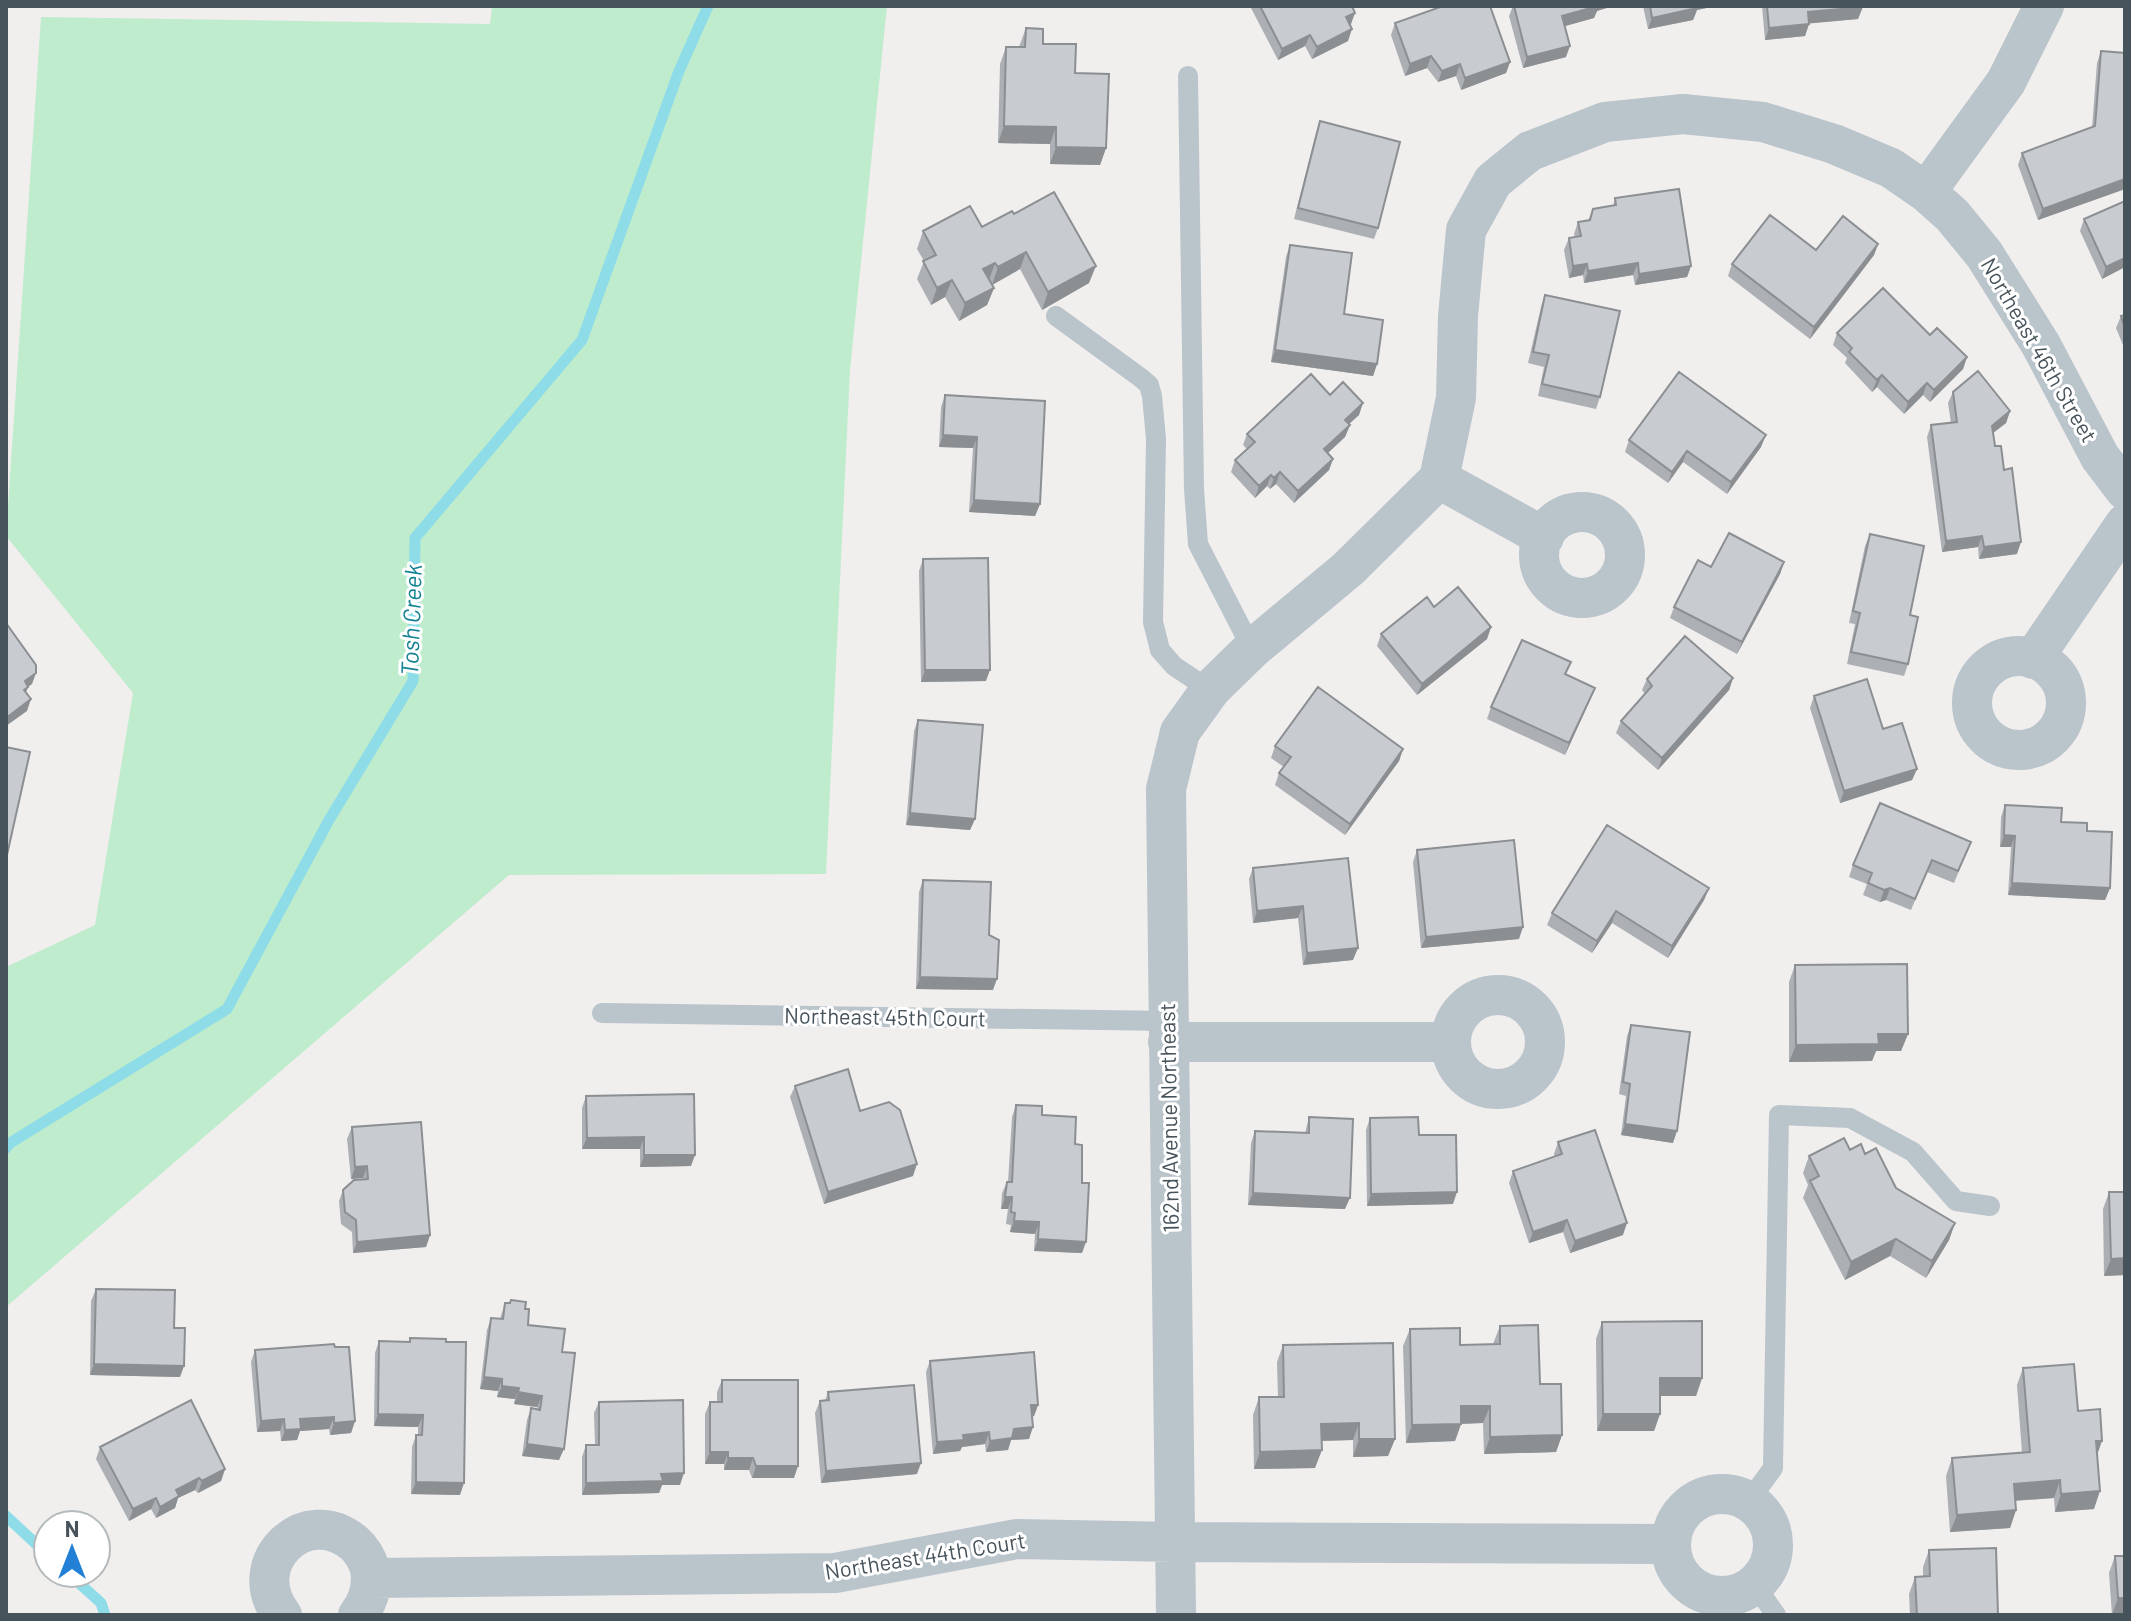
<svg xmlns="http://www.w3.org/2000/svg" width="2131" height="1621" viewBox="0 0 2131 1621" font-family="Barlow,sans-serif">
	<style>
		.green { fill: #bfeccd }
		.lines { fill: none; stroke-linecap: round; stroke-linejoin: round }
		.stream { stroke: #8edce7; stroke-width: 11 }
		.service { stroke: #bac4cb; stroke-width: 20 }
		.minor { stroke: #bac4cb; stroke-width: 40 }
		.wall { fill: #acafb4 }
		.shaded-wall { fill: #8c8f92 }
		.building { fill: #c8ccd1; stroke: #8c8f92; stroke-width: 2 }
		.labels { text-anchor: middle; stroke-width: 6; stroke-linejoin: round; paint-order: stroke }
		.street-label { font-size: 22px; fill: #47535b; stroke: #fff }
		.water-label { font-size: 24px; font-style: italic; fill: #148293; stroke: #fff }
	</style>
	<rect width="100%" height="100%" fill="#f1eeee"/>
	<path class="green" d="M492,6H887L850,370L826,874L509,875L6,1307V967L95,925L133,693L6,536L41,17L490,24Z"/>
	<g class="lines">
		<path class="stream" d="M6,1148L10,1143L227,1009L329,820L413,681L415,538L582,340L679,71L708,6
			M6,1516L48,1555
			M68,1573L101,1603L105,1615"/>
		<path class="service" d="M1188,76L1194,489L1198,544L1252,649
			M1056,316L1141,378L1149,385L1152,396L1156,439L1153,622L1160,650L1174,666L1210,690
			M602,1013L1168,1021
			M1749,1501L1773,1468L1779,1115L1850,1118L1913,1152L1956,1201L1990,1206
			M1755,1585L1776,1615"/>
		<path class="minor" d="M1926,192L2006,82L2044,6
			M1439,479L1544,537
			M1539 555a43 43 0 1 1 86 0a43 43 0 1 1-86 0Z
			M1972 703a47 47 0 1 1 94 0a47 47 0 1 1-94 0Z
			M2033,659L2125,524
			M1451 1042a47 47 0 1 1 94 0a47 47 0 1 1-94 0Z
			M1168,1042H1451
			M1671 1545a51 51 0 1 1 102 0a51 51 0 1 1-102 0Z
			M371,1578L835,1573L1017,1539L1175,1542L1670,1544
			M282,1615C242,1564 305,1502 354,1543C362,1550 367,1559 370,1569C373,1586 369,1601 358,1615
			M1176,1615L1166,789L1180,732L1211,689L1252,649L1348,569L1439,479L1456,398L1458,316L1466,230L1493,181L1530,151L1605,122L1683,114L1763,122L1834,144L1891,168L1926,192L1952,215L1984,254L2041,345L2100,457L2125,490"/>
	</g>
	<path class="wall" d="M1252,6H1352L1351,24L1350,25L1348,41L1312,59L1305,46L1278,60L1251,8Z
		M1513,6H1613L1597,11L1594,18L1565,26L1566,57L1523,68L1509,16Z
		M1643,6H1716L1697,10L1693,20L1648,29Z
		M1762,6H1862L1858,19L1809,23L1805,36L1765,40Z
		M1395,23L1510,62L1506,73L1461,90L1456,76L1438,82L1427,68L1405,76L1391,35Z
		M1026,28L1075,73L1106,148L1100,165L1050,164V144L998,143L1000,64L1006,47H1019Z
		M2101,51L2125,189L2038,220L2018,165L2022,153L2092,128L2097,63Z
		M1320,121L1378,228L1374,239L1294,219L1316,133Z
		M1615,198L1691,266L1687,277L1635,285L1633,275L1584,283L1583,275L1569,278L1564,250L1569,238L1575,237L1574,234L1578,222L1588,221L1593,209L1613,206Z
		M2125,201V267L2102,279L2080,231L2084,219Z
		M1014,214L1089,283L1042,310L1020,269L992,285L994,288L987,305L959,321L945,297L931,305L917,279L924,261L917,249L923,231L982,227Z
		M1878,244L1874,255L1810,339L1728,276L1732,264L1816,250Z
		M1290,245L1344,314L1377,364L1373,376L1271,362L1286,257Z
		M1545,295L1600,397L1596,409L1538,396L1544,367L1528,363L1541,307Z
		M2125,315V350L2116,328L2121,316Z
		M1837,333L1930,335L1967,357L1963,369L1930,402L1923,395L1904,414L1877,387L1872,392L1845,363L1847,358L1833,345Z
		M1953,392L2010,411L2006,423L1993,433L2017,554L1979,559L1978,547L1942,552L1927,437L1931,425L1951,423L1948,403Z
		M945,395L1040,504L1035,516L969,512L973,448L939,447L941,407Z
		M1330,395L1359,415L1349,424L1350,425L1345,437L1328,453L1333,459L1329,470L1294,503L1276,484L1270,489L1267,486L1255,498L1231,472L1235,460L1247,449L1243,445L1247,434Z
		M1629,440L1761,447L1727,494L1683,462L1668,483L1625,452Z
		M1870,534L1910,615L1908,664L1904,676L1847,664L1855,624L1849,623L1865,546Z
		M923,559L986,681L921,682L919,571Z
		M1784,562L1780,574L1737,654L1670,618L1674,607Z
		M1491,627L1487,639L1417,695L1377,646L1381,634Z
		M1566,674L1590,700L1565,755L1487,719L1491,707Z
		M1733,678L1729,690L1658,770L1616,733L1621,721L1645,694L1642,690L1647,679Z
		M1814,696L1883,729L1917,769L1912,780L1840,803L1810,708Z
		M918,720L975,819L970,830L906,825L914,731Z
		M1275,746L1403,749L1399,761L1345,835L1275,785L1279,773L1284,767L1271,758Z
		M2005,805L2061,822L2087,831L2110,888L2105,900L2008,895L2011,847H2000L2001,817Z
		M1971,842L1954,883L1927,872L1911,910L1886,900L1880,902L1863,895L1867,884L1849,877L1853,865Z
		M1417,850L1519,939L1421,948L1413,862Z
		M1348,858L1353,960L1303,965L1298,918L1253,923L1249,879L1253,868Z
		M923,880L989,935L993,990L916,989L919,892Z
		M1709,888L1704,900L1668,958L1612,923L1592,953L1547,925L1552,913Z
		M1795,965L1908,1034L1901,1051H1876L1872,1061L1789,1062V982Z
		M1631,1025L1673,1143L1621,1135L1626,1096L1619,1094L1627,1036Z
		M795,1086L860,1111L913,1176L824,1204L790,1097Z
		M586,1096L691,1166L640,1167V1149H582V1108Z
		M1016,1105L1042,1115L1075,1144L1082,1253L1034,1251L1035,1234L1010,1232L1011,1225L1006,1224L1008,1209H1001L1002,1193L1007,1182H1008L1012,1117Z
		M1309,1117L1345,1209L1248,1205L1251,1143L1255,1131L1305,1133Z
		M1370,1118L1419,1135L1453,1204L1367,1206L1366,1130Z
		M352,1127L430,1235L426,1247L353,1253L352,1232L341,1224L339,1201L343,1190L363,1180V1178L351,1179L347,1139Z
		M1558,1142L1623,1235L1570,1253L1563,1232L1529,1243L1509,1183L1513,1171L1555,1157L1554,1154Z
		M1850,1150L1865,1154L1896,1188L1955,1223L1949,1240L1926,1278L1890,1256L1845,1280L1803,1198L1808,1185L1803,1173L1809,1156Z
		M2109,1192L2125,1275L2104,1276L2103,1209Z
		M96,1289L174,1328L180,1377L90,1375L91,1301Z
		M505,1303L525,1309L528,1325L562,1352L559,1460L522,1456L527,1420L531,1408L537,1409V1407L514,1404L515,1399L497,1397L498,1391L480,1389L487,1330L491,1318L500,1319Z
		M1602,1322L1702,1378L1696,1396H1660V1414L1654,1431H1597L1596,1339Z
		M1500,1326L1540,1384L1562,1435L1556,1452L1484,1454L1483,1423L1461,1424L1455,1441L1406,1443L1403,1346L1410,1329L1460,1345L1493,1344Z
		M410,1338L460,1495L411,1494L412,1447L416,1435H418V1427L374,1426L375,1353L379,1341L409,1342Z
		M1283,1345L1395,1439L1388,1456L1353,1457V1440L1321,1441L1315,1468L1254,1469L1253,1415L1259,1397H1278L1277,1362Z
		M255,1350L355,1421L351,1433L330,1435L329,1429L300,1431L297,1440L281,1441L280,1431L257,1432L251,1362Z
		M930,1361L1038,1405L1034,1416L1032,1417L1029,1439L1011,1440L1008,1450L986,1452L985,1444L962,1447L960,1451L933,1454L926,1372Z
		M2023,1368L2078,1411L2097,1455L2094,1509L2055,1512L2054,1498L2015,1501L2016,1510L2010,1528L1950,1532L1946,1476L1952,1458L2022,1453L2017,1385Z
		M722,1380L794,1478H752L749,1470H724V1464H705V1414L710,1402H717V1392Z
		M828,1392L917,1474L821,1483L815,1413L820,1401H825Z
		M599,1402L680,1485H662L659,1493L582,1495V1457L586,1445H595L594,1413Z
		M100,1447L225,1469L221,1481L198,1493L195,1490L178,1498L175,1508L156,1518L151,1509L129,1521L96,1459Z
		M1929,1550L1998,1615H1910L1909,1594L1915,1577H1923V1567Z
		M2115,1556L2125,1615H2112L2109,1573Z"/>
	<path class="shaded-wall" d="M1595,6H1613L1597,11L1594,18L1558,28L1562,16Z
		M1693,6H1716L1697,10L1693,20L1648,29L1652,18Z
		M1863,7L1858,19L1804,24L1808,12Z
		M1355,13L1351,24L1342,29L1346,17Z
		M1809,24L1805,36L1765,40L1769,28Z
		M1352,29L1348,41L1312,59L1317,47Z
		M1310,35L1305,46L1278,60L1282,49Z
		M1570,46L1566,57L1523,68L1527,57Z
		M1431,56L1427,68L1405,76L1410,64Z
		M1510,62L1506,73L1461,90L1465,78Z
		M1460,64L1456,76L1438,82L1442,71Z
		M1004,126L1056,127L1050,144L998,143Z
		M1056,147L1106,148L1100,165L1050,164Z
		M2125,179V189L2038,220L2043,209Z
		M1878,244L1874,255L1810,339L1814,327Z
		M1026,252L1020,269L992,285L998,267Z
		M2125,258V267L2102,279L2106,267Z
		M995,263L989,280L983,269Z
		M1638,263L1633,275L1584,283L1588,271Z
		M1587,264L1583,275L1569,278L1573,266Z
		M1096,266L1089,283L1042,310L1048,292Z
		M1691,266L1687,277L1635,285L1639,274Z
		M952,280L945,297L931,305L937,288Z
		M994,288L987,305L959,321L965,303Z
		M1275,350L1377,364L1373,376L1271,362Z
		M1967,357L1963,369L1930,402L1934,390Z
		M1882,375L1877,387L1872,392L1877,380Z
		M1927,383L1923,395L1904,414L1908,402Z
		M1363,403L1359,415L1340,432L1345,420Z
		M2010,411L2006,423L1988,437L1992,426Z
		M1350,425L1345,437L1319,461L1324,449Z
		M943,435L977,437L973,448L939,447Z
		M1766,435L1761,447L1727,494L1731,482Z
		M1687,451L1683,462L1668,483L1672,472Z
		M1333,459L1329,470L1294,503L1298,491Z
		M1280,472L1276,484L1270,489L1274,478Z
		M1271,475L1267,486L1255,498L1259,486Z
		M974,500L1040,504L1035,516L969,512Z
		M1982,536L1978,547L1942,552L1946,541Z
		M2021,542L2017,554L1979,559L1984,547Z
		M1784,562L1780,574L1737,654L1742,642Z
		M1491,627L1487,639L1417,695L1422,684Z
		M925,670H990L986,681L921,682Z
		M36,673L32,684L28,687L24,698L25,681Z
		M1733,678L1729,690L1658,770L1662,758Z
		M1595,688L1590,700L1565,755L1569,743Z
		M31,699L27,711L6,726V718Z
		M1403,749L1399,761L1345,835L1350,824Z
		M1917,769L1912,780L1840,803L1844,791Z
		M910,813L975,819L970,830L906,825Z
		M2004,835L2015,836L2011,847H2000Z
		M2012,883L2110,888L2105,900L2008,895Z
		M1709,888L1704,900L1668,958L1672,946Z
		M1890,888L1886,900L1880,902L1884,890Z
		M1303,906L1298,918L1253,923L1257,911Z
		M1616,911L1612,923L1592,953L1597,941Z
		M1523,927L1519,939L1421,948L1426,937Z
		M1358,948L1353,960L1303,965L1307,953Z
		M920,977L997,979L993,990L916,989Z
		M1878,1034H1908L1901,1051H1876L1872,1061L1789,1062L1796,1045Z
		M1625,1124L1677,1131L1673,1143L1621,1135Z
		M644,1137L640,1149H582L587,1138Z
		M644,1155H695L691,1166L640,1167Z
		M917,1164L913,1176L824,1204L828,1192Z
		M367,1166L363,1178L351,1179L355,1167Z
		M1457,1192L1453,1204L1367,1206L1371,1194Z
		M1253,1193L1350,1198L1345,1209L1248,1205Z
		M1005,1197H1012L1008,1209H1001Z
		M1567,1220L1563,1232L1529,1243L1533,1232Z
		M1014,1221L1039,1222L1035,1234L1010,1232Z
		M1627,1223L1623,1235L1570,1253L1575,1241Z
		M1955,1223L1949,1240L1926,1278L1932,1261Z
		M430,1235L426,1247L353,1253L357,1242Z
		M1038,1239L1086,1242L1082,1253L1034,1251Z
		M1896,1239L1890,1256L1845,1280L1851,1262Z
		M2125,1258V1275L2104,1276L2111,1259Z
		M94,1364L184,1366L180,1377L90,1375Z
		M484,1377L502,1379L498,1391L480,1389Z
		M1660,1378H1702L1696,1396H1654Z
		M502,1386L519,1388L515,1399L497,1397Z
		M518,1392L542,1396L537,1407L514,1404Z
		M1031,1405H1038L1034,1416L1027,1417Z
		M1461,1406H1490L1483,1423L1454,1424Z
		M378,1414L423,1415L418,1427L374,1426Z
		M1603,1414H1660L1654,1431H1597Z
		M334,1417L329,1429L300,1431L297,1440L281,1441L285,1430L300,1419Z
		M284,1419L280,1431L257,1432L261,1421Z
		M355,1421L351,1433L330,1435L334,1423Z
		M1359,1423L1353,1440L1314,1441L1321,1424Z
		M1461,1424L1455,1441L1406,1443L1412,1425Z
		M1033,1427L1029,1439L1011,1440L1008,1450L986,1452L990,1441L1014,1429Z
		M989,1432L985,1444L962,1447L960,1451L933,1454L937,1442L963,1435Z
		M1562,1435L1556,1452L1484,1454L1490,1437Z
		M1359,1439H1395L1388,1456L1353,1457Z
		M2096,1441H2102L2096,1458Z
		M527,1444L564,1449L559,1460L522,1456Z
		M1322,1450L1315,1468L1254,1469L1260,1452Z
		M710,1452H728L724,1464H705Z
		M728,1458H753L749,1470H724Z
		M921,1463L917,1474L821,1483L826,1471Z
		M756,1466H798L794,1478H752Z
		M225,1469L221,1481L198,1493L202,1481Z
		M684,1473L680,1485H662L659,1493L582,1495L586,1483L661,1474Z
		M199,1478L195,1490L178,1498L175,1508L156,1518L160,1507L176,1490Z
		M2060,1480L2054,1498L2008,1501L2014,1484Z
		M416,1482L464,1483L460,1495L411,1494Z
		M2100,1491L2094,1509L2055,1512L2061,1494Z
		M156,1498L151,1509L129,1521L133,1509Z
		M2016,1510L2010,1528L1950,1532L1957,1515Z
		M2118,1598H2125V1615H2112Z"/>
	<path class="building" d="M1260,6H1352L1355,13L1346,17L1352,29L1317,47L1310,35L1282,49Z
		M1443,6H1490L1510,62L1465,78L1460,64L1442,71L1431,56L1410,64L1395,23Z
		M1514,6H1598L1562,16L1570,46L1527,57Z
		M1650,6H1697V8L1652,18Z
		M1767,6H1862L1863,7L1808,12L1809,24L1769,28Z
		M1026,28L1043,29V44H1076L1075,73L1109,74L1106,148L1056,147V127L1004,126L1006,47H1025Z
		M2101,51L2125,53V179L2043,209L2022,153L2095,126Z
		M1320,121L1400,142L1378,228L1298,208Z
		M1679,189L1691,266L1639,274L1638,263L1588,271L1587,264L1573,266L1569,238L1581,236L1578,222L1590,220L1593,209L1616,205L1615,198Z
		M1054,192L1096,266L1048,292L1026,252L998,267L995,263L983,269L994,288L965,303L952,280L937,288L923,261L936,255L923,231L970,206L982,227L1012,211L1014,214Z
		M2125,201V258L2106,267L2084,219Z
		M1770,215L1816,250L1843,216L1878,244L1814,327L1732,264Z
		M1290,245L1352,253L1344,314L1383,320L1377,364L1275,350Z
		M1883,288L1930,335L1937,328L1967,357L1934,390L1927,383L1908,402L1882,375L1877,380L1849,352L1852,348L1837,333Z
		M1545,295L1620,311L1600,397L1542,384L1549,355L1533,352Z
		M2125,315V328L2121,316Z
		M1978,371L2010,411L1992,426L1995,446H2001L2004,470L2012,468L2021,542L1984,547L1982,536L1946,541L1931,425L1957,422L1953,392Z
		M1679,372L1766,435L1731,482L1687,451L1672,472L1629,440Z
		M1311,374L1330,395L1343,382L1363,403L1345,420L1350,425L1324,449L1333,459L1298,491L1280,472L1274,478L1271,475L1259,486L1235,460L1255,442L1247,434Z
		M945,395L1045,401L1040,504L974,500L977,437L943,435Z
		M1729,533L1784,562L1742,642L1674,607L1698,560L1711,567Z
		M1870,534L1924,546L1910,615L1918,617L1908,664L1851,652L1860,613L1853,611Z
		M988,558L990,670H925L923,559Z
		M1458,587L1491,627L1422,684L1381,634L1427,597L1434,607Z
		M6,623L36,665V673L25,681L28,687L24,690L31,699L6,718Z
		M1685,636L1733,678L1662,758L1621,721L1652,686L1647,679Z
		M1522,640L1571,662L1565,674L1595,688L1569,743L1491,707Z
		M1867,679L1883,729L1902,723L1917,769L1844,791L1814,696Z
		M1318,687L1403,749L1350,824L1279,773L1291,757L1275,746Z
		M918,720L983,725L975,819L910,813Z
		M6,747L30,752L7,855H6Z
		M1880,803L1971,842L1958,871L1932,860L1915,899L1890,888L1884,890L1868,883L1872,873L1853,865Z
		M2005,805L2062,808L2061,822L2087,823V831L2112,832L2110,888L2012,883L2015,836L2004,835Z
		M1607,825L1709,888L1672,946L1616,911L1597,941L1552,913Z
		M1514,840L1523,927L1426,937L1417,850Z
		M1348,858L1358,948L1307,953L1303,906L1257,911L1253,868Z
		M923,880L991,882L989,935L999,940L997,979L920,977Z
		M1907,964L1908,1034H1878L1879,1044L1796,1045L1795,965Z
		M1631,1025L1690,1032L1677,1131L1625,1124L1630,1084L1623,1082Z
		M848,1069L860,1111L889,1102L900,1110L917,1164L828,1192L795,1086Z
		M694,1094L695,1155H644V1137L587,1138L586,1096Z
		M1016,1105L1042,1106V1115L1076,1117L1075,1144L1082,1145V1183H1089L1086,1242L1038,1239L1039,1222L1014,1221L1015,1213L1011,1212L1012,1197H1005L1007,1182H1012Z
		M1309,1117L1353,1119L1350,1198L1253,1193L1255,1131L1309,1133Z
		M1418,1117L1419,1135H1456L1457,1192L1371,1194L1370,1118Z
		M421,1122L430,1235L357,1242L356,1220L345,1212L343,1190L354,1180L368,1179L367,1166L355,1167L352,1127Z
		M1595,1130L1627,1223L1575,1241L1567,1220L1533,1232L1513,1171L1562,1154L1558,1142Z
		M1844,1138L1850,1150L1861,1144L1865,1154L1876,1148L1896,1188L1955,1223L1932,1261L1896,1239L1851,1262L1810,1181L1819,1176L1809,1156Z
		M2109,1192H2125V1258L2111,1259Z
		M96,1289L175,1290L174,1328H185L184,1366L94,1364Z
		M511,1300L526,1302L525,1309H529L528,1325L565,1329L562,1352L575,1353L564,1449L527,1444L531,1408L540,1410L542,1396L518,1392L519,1388L502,1386V1379L484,1377L491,1318L503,1319L505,1303H510Z
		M1702,1321V1378H1660V1414H1603L1602,1322Z
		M1538,1325L1540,1384H1561L1562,1435L1490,1437V1406H1461V1424L1412,1425L1410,1329L1460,1328V1345L1500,1344V1326Z
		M410,1338L446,1339V1342H466L464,1483L416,1482V1435H422L423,1415L378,1414L379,1341L410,1342Z
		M1393,1343L1395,1439H1359V1423L1321,1424L1322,1450L1260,1452L1259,1397H1284L1283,1345Z
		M334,1344L335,1347H349L355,1421L334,1423V1417L300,1419L301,1429L285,1430L284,1419L261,1421L255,1350Z
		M1034,1352L1038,1405H1031L1033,1427L1014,1429L1012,1438L990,1441L989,1432L963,1435L964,1440L937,1442L930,1361Z
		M2074,1364L2078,1411L2100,1409L2102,1441H2096L2100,1491L2061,1494L2060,1480L2014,1484L2016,1510L1957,1515L1952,1458L2030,1452L2023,1368Z
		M722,1380H798V1466H756L753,1458H728V1452H710V1402H722Z
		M914,1385L921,1463L826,1471L820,1401L829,1400L828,1392Z
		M191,1400L225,1469L202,1481L199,1478L176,1490L179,1496L160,1507L156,1498L133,1509L100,1447Z
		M683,1400L684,1473L661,1474L663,1481L586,1483V1445H599V1402Z
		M1996,1548L1998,1615H1917L1915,1577L1930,1576L1929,1550Z
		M2115,1556H2125V1598H2118Z"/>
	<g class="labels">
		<g class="street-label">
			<text transform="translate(2039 350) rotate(60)" y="8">Northeast 46th Street</text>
			<text transform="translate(885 1017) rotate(1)" y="8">Northeast 45th Court</text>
			<text transform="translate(1169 1118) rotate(-91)" y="8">162nd Avenue Northeast</text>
			<text transform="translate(925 1556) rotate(-9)" y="8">Northeast 44th Court</text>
		</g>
		<g class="water-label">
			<text transform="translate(412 620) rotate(-88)" y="8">Tosh Creek</text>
		</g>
	</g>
	<rect width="2131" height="1621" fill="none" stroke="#47535b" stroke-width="16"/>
	<g transform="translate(72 1549)"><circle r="38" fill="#ffffff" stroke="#b5babd" stroke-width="2"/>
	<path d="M0-6L14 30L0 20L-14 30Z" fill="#2380d6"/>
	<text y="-12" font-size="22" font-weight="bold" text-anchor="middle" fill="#47535b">N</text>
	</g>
</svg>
